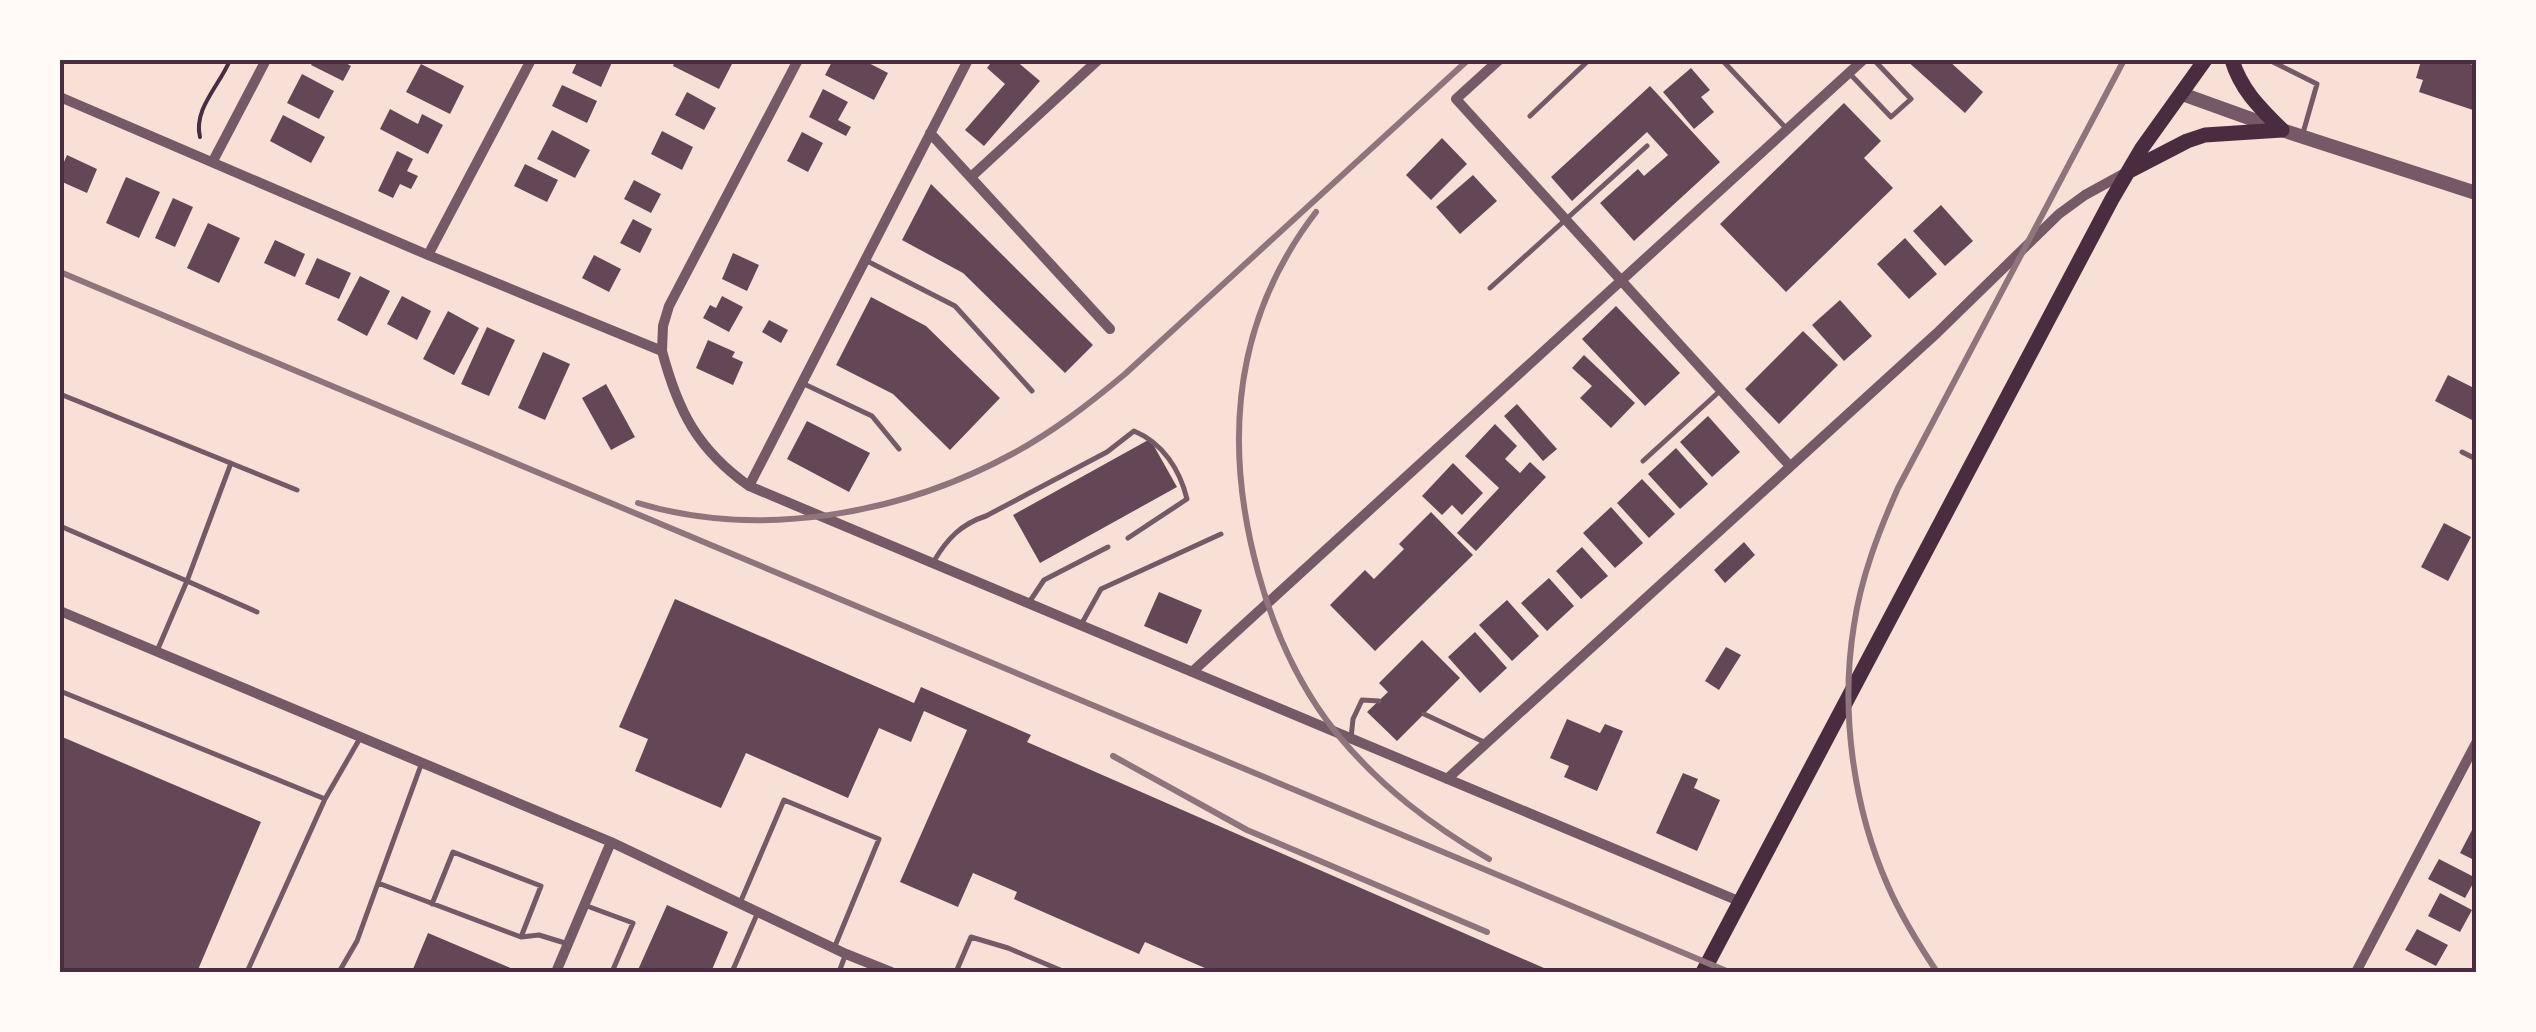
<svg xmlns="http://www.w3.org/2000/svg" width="2536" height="1032" viewBox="0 0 2536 1032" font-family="'Exo 2',sans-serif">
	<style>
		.building { fill: #644757 }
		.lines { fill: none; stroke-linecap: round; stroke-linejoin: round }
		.path { stroke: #4a2c40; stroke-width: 4 }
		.service { stroke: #755966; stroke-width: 5 }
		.minor { stroke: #755966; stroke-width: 10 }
		.tertiary { stroke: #755966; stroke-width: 14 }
		.secondary { stroke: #4a2c40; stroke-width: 15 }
		.rail { stroke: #8f747c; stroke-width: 6 }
		.neatline { fill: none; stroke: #4a2c40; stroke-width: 4 }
	</style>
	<rect width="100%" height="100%" fill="#f7e1d7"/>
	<path class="building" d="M313,60H345L344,62L351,66L343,81L311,65Z
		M578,60H613L601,87L572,73Z
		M675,60H723L732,64L719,89L673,66Z
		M833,60H863L888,73L874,100L825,75Z
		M993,60H1015L1040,81L984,146L965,130L1005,84L987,68Z
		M1906,60H1948L1983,92L1965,113Z
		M2429,60H2459L2476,66V111L2419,92L2423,80L2416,78L2421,61L2428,64Z
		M421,64L464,86L450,114L406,92Z
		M1691,68L1710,90L1701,97L1714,112L1694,129L1663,92Z
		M302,74L334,91L319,119L287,103Z
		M562,85L597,101L587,123L552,106Z
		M1650,86L1720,162L1634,241L1600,203L1638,169L1644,176L1668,155L1647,132L1572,201L1551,177Z
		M823,89L848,102L838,120L851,127L846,136L809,117Z
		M687,92L716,108L704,130L675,115Z
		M1844,103L1881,141L1864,158L1893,188L1786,292L1720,224Z
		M390,109L418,124L422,114L443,125L428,154L380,129Z
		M283,115L325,137L311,163L270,141Z
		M552,130L590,150L575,178L537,159Z
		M662,131L693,147L682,170L651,154Z
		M802,132L823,143L808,172L787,161Z
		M1442,138L1467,164L1431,200L1406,175Z
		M397,151L413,159L407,171L418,176L411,189L400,184L393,198L378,191Z
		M67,155L97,169L87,193L60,181V171Z
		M525,164L558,180L547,202L514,186Z
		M1473,175L1497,201L1460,234L1436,207Z
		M126,177L160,192L139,238L106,223Z
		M634,180L661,194L651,213L624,199Z
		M931,184L1093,345L1065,373L963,273L902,240Z
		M173,198L193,207L175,247L155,238Z
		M1941,205L1973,241L1945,266L1913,231Z
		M633,219L652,229L640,253L620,243Z
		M208,223L240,238L219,283L187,268Z
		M1905,238L1937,274L1909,299L1877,264Z
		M275,240L305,254L295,277L264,263Z
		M733,253L759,265L747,291L722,279Z
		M594,255L621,269L609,292L582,278Z
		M317,258L351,273L339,299L305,284Z
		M360,276L390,291L367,336L337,320Z
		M402,296L431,311L417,340L387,324Z
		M722,296L743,307L729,332L703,318L710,305L716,308Z
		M871,297L926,326L1000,398L950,450L893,394L836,365Z
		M1840,300L1872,336L1844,361L1812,325Z
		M1616,306L1680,373L1645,406L1582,339Z
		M448,311L479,328L454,375L423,359Z
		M769,320L788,330L781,343L762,332Z
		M487,327L515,340L489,396L461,384Z
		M1803,331L1838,365L1779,424L1745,389Z
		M708,340L735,352L732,357L743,362L733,385L696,368Z
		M543,352L570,364L545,420L518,408Z
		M1584,355L1635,403L1611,428L1580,398L1592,386L1572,368Z
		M2448,375L2476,389V422L2435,401Z
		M606,384L635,437L611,450L582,398Z
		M1517,404L1557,449L1543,461L1504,416Z
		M1708,416L1740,452L1712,477L1680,442Z
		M807,421L870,453L849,492L787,459Z
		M1495,424L1517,446L1505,459L1520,473L1530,462L1546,477L1476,551L1457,533L1499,488L1465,456Z
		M1150,439L1177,487L1040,563L1013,515Z
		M1676,448L1708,484L1680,509L1648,474Z
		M1453,463L1483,493L1462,515L1452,505L1442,515L1422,496Z
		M1642,479L1675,514L1649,538L1617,503Z
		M1611,507L1643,543L1615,568L1583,533Z
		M1431,512L1473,555L1375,651L1330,605L1365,570L1374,579L1404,549L1399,544Z
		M2444,523L2471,537L2448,581L2421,567Z
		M1744,542L1755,555L1725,583L1714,570Z
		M1582,547L1608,576L1581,599L1556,571Z
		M1549,578L1574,606L1547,631L1521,603Z
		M1159,592L1202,610L1187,644L1144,626Z
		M675,599L914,703L921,687L1031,735L1027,742L1553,972H1214L1145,942L1139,954L1014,899L1017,892L973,873L958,907L900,882L967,730L924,711L911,742L879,728L848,798L746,753L721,808L635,771L648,739L619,727Z
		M1507,600L1539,636L1512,661L1479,625Z
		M1475,632L1507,668L1480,693L1448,657Z
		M1422,640L1460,678L1397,741L1367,712L1388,692L1379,683Z
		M1726,647L1741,655L1719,690L1705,681Z
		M1567,719L1600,733L1605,724L1623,731L1597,791L1564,777L1569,766L1550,758Z
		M60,736L261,822L197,972H60Z
		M1683,773L1698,779L1694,788L1720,800L1697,851L1656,833Z
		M2472,830L2476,832V861L2460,853Z
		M2439,859L2476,878L2465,898L2428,879Z
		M2440,893L2472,910L2460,932L2428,916Z
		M667,905L728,932L711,972H637Z
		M2417,929L2448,945L2436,966L2405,950Z
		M428,933L520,972H421L413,969Z"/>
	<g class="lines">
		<path class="path" d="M200,137C193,109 220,85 230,60"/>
		<path class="service" d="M1722,60L1785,127
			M2269,60L2317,84L2303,133
			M1851,75L1891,117L1911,99L1874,60
			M1530,116L1589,60
			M865,260L955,306L1032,391
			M1490,288L1647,146
			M802,383L872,416L899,449
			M60,394L297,490
			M2462,452L2476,459
			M1643,461L1721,390
			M60,526L187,581L231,463
			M934,561C947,539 961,524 986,516L1107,452L1134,431C1163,443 1180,470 1187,499L1128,538
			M1030,601L1044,580L1108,547
			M1082,623L1101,589L1221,534
			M157,651L187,581L257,612
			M60,691L325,799
			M1424,714L1484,742
			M1351,738L1353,719L1362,700L1379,701
			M421,765L378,883L521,937L539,935L565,943
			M740,903L784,800L879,839L835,946
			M432,904L453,852L541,886L521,937
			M587,906L633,923L612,972
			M247,972L325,799L359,740
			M339,972L357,941L378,883
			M732,972L758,912
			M839,972L845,956
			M956,972L971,937L1008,948L1065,972"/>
		<path class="minor" d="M1499,60L1456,99L1790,466
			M60,97L428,255L662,351C678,411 697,449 749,486L1741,902
			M930,133L1110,329
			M213,161L266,60
			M971,177L1098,60
			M428,255L531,60
			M662,351L663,326L669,306L798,60
			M749,486L968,60
			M60,611L611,842L846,954L891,972
			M1192,672L1863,60
			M1447,779L1937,333L2059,214L2085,195L2127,172
			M556,972L611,842
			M2356,972L2476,743"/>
		<path class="tertiary" d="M2182,94L2282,130L2476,193"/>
		<path class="secondary" d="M2232,60C2241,90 2260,108 2282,130
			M2131,170L2187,141L2205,135L2282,130
			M1703,972L2112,199L2142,148L2205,60"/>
		<path class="rail" d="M1316,212C1233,320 1223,444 1258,572C1274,631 1299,687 1338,735C1381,787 1431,825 1489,859
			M60,272L1729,972
			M638,503C760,540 902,514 1012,454C1053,432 1089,404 1125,374L1468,60
			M1113,756L1247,830L1487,932
			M1937,972C1919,945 1901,916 1888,886C1853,807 1840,710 1854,625C1861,577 1879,531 1898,488L2124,60"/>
	</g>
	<rect width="2536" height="1032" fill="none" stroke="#fffaf5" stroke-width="125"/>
	<rect x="62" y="62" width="2412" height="908" class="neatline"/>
</svg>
